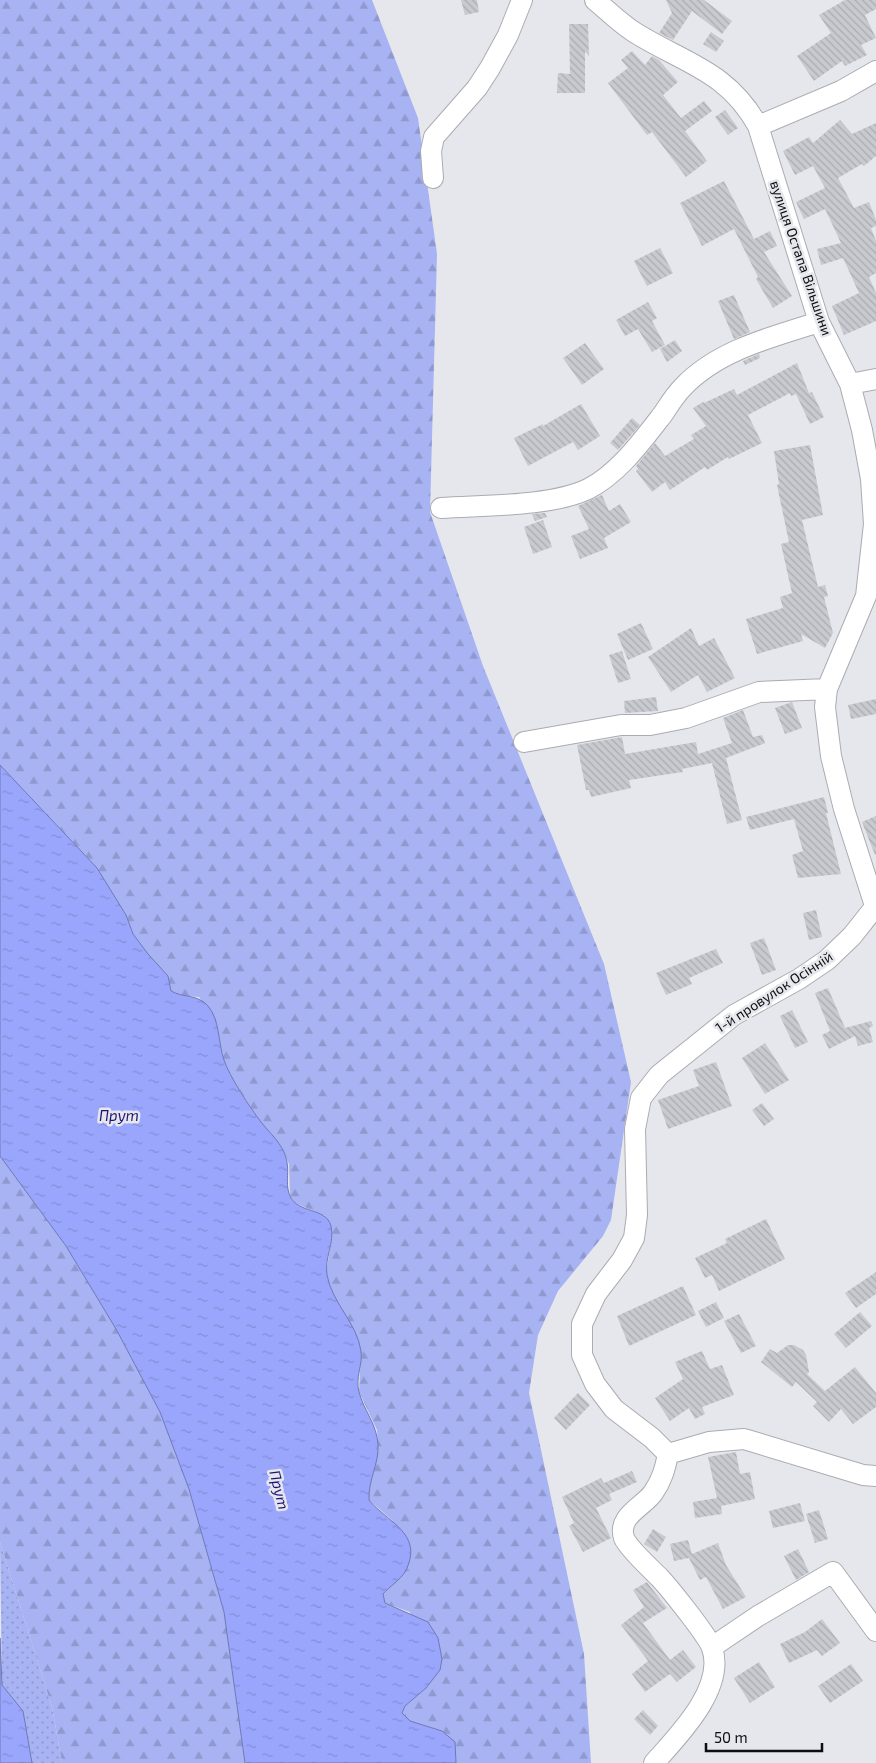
<svg xmlns="http://www.w3.org/2000/svg" width="876" height="1763" viewBox="0 0 876 1763" font-family="'Exo 2',sans-serif">
	<style>
		.grass { fill: url(#grass-dots) }
		.forest { fill: url(#forest-firs) }
		.water { fill: url(#water-ripples); stroke: #6f78b5 }
		.building { fill: url(#building-back-hatch) }
		.lines { fill: none; stroke-linecap: round; stroke-linejoin: round }
		.minor-casing { stroke: #abacb2; stroke-width: 22 }
		.minor { stroke: #fff; stroke-width: 20 }
		.labels { text-anchor: middle; stroke-width: 5; stroke-linejoin: round; paint-order: stroke }
		.street-label { font-size: 14px; fill: #0e0e10; stroke: #e5e7ec }
		.water-label { font-size: 15px; font-style: italic; fill: #201477; stroke: #e5e7ec }
	</style>
	<defs>
		<pattern id="grass-dots" width="8" height="8" patternUnits="userSpaceOnUse" patternTransform="scale(1.25)"><rect width="8" height="8" fill="#a7b3f3"/><path d="M2 2h.1M6 6h.1" fill="none" stroke="#8f99cf" stroke-width="1.8" stroke-linecap="round"/></pattern>
		<pattern id="forest-firs" width="22" height="20" patternUnits="userSpaceOnUse" patternTransform="scale(1.25)"><rect width="22" height="20" fill="#a7b3f3"/><path d="M5 1l3.5 6h-7zM16 11l3.5 6h-7z" fill="#8f99cf"/></pattern>
		<pattern id="water-ripples" width="26" height="14" patternUnits="userSpaceOnUse" patternTransform="scale(1.25)"><rect width="26" height="14" fill="#99a6fc"/><path d="M2 4q2-2 4 0t4 0M15 11q2-2 4 0t4 0" fill="none" stroke="#838ed7"/></pattern>
		<pattern id="building-back-hatch" width="6" height="6" patternUnits="userSpaceOnUse" patternTransform="scale(1.25)"><rect width="6" height="6" fill="#c9cacf"/><path d="M-1 5l2 2M0 0l6 6M5-1l2 2" fill="none" stroke="#abacb1"/></pattern>
	</defs>
	<rect width="100%" height="100%" fill="#e5e7ec"/>
	<path class="grass" d="M0,1542L52,1707L62,1763H32L23,1711L2,1685Z"/>
	<path class="forest" d="M0,0H372L418,118L437,254L430,512L483,666L604,964L631,1082L611,1220L603,1236L558,1291L538,1335L529,1393L584,1654L591,1763H456L454,1742L442,1731L410,1721L402,1713L405,1706L426,1688L410,1612L385,1603L383,1595L390,1585L404,1574L393,1521L369,1500L368,1487L378,1447L377,1430L359,1392L361,1351L354,1332L331,1293L326,1273L332,1238L325,1216L295,1203L290,1196L289,1164L281,1146L259,1120L233,1080L224,1061L214,1016L199,997L177,995L171,991L168,976L147,954L133,934L126,915L97,868L0,765Z
		M0,1156L66,1246L116,1329L160,1412L189,1489L224,1612L245,1763H62L52,1707L0,1542Z"/>
	<path class="water" d="M0,765L97,868L126,915L133,934L148,954L168,976L171,991C183,998 198,994 208,1006C220,1020 218,1043 224,1060C229,1076 251,1109 261,1122C267,1130 275,1137 280,1145C294,1166 283,1180 290,1196C298,1214 326,1207 331,1226C335,1243 324,1258 327,1275C332,1303 357,1323 361,1351C363,1364 355,1378 359,1392C364,1411 377,1424 378,1445C379,1464 368,1480 369,1500C388,1523 425,1534 405,1572C401,1579 389,1587 383,1594L385,1603L428,1622L438,1638L442,1659L440,1670L426,1688L405,1706L402,1713L410,1721L442,1731L455,1742L456,1763H245L224,1612L189,1489L160,1412L116,1329L66,1246L0,1156Z
		M0,1638L2,1685L23,1711L32,1763H0Z"/>
	<path class="building" d="M461,0H477L479,12L465,15Z
		M666,0H704L732,21L722,34L692,11L673,40L659,33L672,13Z
		M845,0H876V9L865,15L876,38L861,45L867,55L845,66L842,61L814,81L797,56L831,33L819,15Z
		M569,24H588L589,56L585,51V93H557L558,73L570,74Z
		M711,32L724,41L716,52L703,44Z
		M632,51L645,65L652,56L659,60L678,82L663,95L681,118L704,101L712,111L685,131L707,161L686,177L652,132L647,135L608,83L628,68L621,60Z
		M725,110L738,128L728,135L715,117Z
		M840,120L852,134L876,123V156L864,166L862,164L838,178L854,208L869,202L876,220V226L871,228L876,241V273L869,277L876,293V321L844,335L832,306L859,293L843,258L821,265L817,249L841,243L825,209L804,219L796,202L825,188L813,166L795,175L783,151L809,137L813,143Z
		M724,181L754,239L770,231L777,246L764,252L792,296L773,308L756,279L758,277L734,229L702,246L680,203Z
		M660,248L673,273L647,286L634,261Z
		M734,295L750,332L734,339L718,301Z
		M648,302L657,318L652,321L665,345L652,352L638,329L625,336L616,320Z
		M675,340L682,351L667,362L660,349Z
		M585,343L604,369L582,385L563,358Z
		M759,354L760,358L745,365L743,361Z
		M797,363L809,393L812,392L824,417L810,424L796,394L791,396L790,393L748,415L762,443L729,459L728,457L707,470L705,467L670,490L665,482L652,492L636,471L638,469L636,466L655,443L665,456L694,439L691,435L706,426L693,408L703,402L704,403L734,389L737,395Z
		M581,404L600,436L578,450L573,442L528,466L514,438L543,424V426Z
		M632,418L640,425L618,450L610,443Z
		M810,445L823,515L802,520L818,587L825,585L828,596L824,597L833,633L825,648L801,634L803,641L757,654L746,619L783,608L780,597L792,593L781,544L789,542L777,485L779,484L774,451Z
		M602,495L609,511L620,504L631,522L604,538L608,548L580,559L571,536L589,529L578,506Z
		M545,513L547,517L535,521L532,514Z
		M543,520L552,547L533,554L524,527Z
		M641,623L653,649L628,660L617,634Z
		M691,628L699,646L714,638L735,678L707,692L698,675L671,692L648,657Z
		M622,651L631,679L618,683L609,655Z
		M656,697L658,711L625,713L624,701Z
		M876,699V714L851,719L848,705Z
		M792,702L802,728L785,734L775,708Z
		M743,710L753,737L762,735L765,743L726,758L742,820L727,824L712,763L682,769L683,772L629,780L631,788L591,797L589,790H586L577,745L622,737L625,754L696,742L698,754L732,743L723,718Z
		M824,797L828,813H826L841,874L798,878L792,855L803,851L794,819L750,830L746,817Z
		M876,816V854L875,855L862,822Z
		M816,910L822,937L809,940L803,913Z
		M764,938L776,970L762,975L750,943Z
		M716,949L723,963L689,978L692,984L666,995L656,973Z
		M828,988L845,1028L871,1021L873,1026L869,1028L873,1042L858,1046L855,1036L829,1049L822,1035L830,1031L815,993Z
		M792,1010L808,1042L795,1048L780,1016Z
		M765,1043L789,1080L765,1094L742,1058Z
		M716,1062L732,1106L668,1129L658,1100L699,1086L693,1070Z
		M762,1103L774,1119L764,1126L752,1110Z
		M766,1219L785,1259L719,1291L712,1275L705,1278L695,1258L727,1243L725,1239Z
		M876,1272V1294L856,1308L845,1293Z
		M683,1286L696,1315L629,1346L617,1316Z
		M716,1302L724,1318L706,1327L698,1311Z
		M860,1312L872,1326L846,1348L834,1334Z
		M739,1314L756,1346L741,1353L724,1321Z
		M788,1345H794L803,1350L806,1355L809,1372L807,1374L825,1391L855,1367L876,1393V1407L853,1424L841,1409L829,1422L813,1406L817,1402L796,1382L792,1387L761,1362L770,1349L777,1353Z
		M702,1351L710,1369L722,1365L734,1395L702,1407L705,1414L695,1419L689,1408L670,1421L655,1398L683,1379L675,1362Z
		M578,1393L590,1405L566,1430L554,1418Z
		M736,1452L740,1474L750,1472L755,1499L721,1506L722,1514L695,1518L693,1502L717,1498L708,1457Z
		M632,1471L637,1482L609,1494L612,1500L596,1508L611,1538L583,1552L569,1526L574,1523L562,1497L601,1478L604,1483Z
		M800,1503L805,1521L773,1528L769,1511Z
		M819,1510L828,1539L815,1543L806,1514Z
		M653,1529L666,1537L657,1552L644,1544Z
		M688,1540L692,1554L718,1543L726,1565L746,1597L723,1609L706,1577L700,1580L689,1558L674,1561L670,1544Z
		M798,1549L809,1572L796,1580L784,1556Z
		M647,1582L667,1608L643,1623L670,1660L683,1650L696,1667L677,1682L670,1674L645,1692L632,1674L648,1661L621,1625L644,1607L633,1590Z
		M822,1619L840,1643L822,1656L817,1650L789,1663L780,1644L805,1632Z
		M759,1662L775,1687L750,1703L734,1678Z
		M851,1664L863,1681L830,1703L818,1686Z
		M643,1710L658,1726L650,1735L634,1719Z"/>
	<g class="lines">
		<defs>
			<path id="minor" d="M595,0C608,11 620,23 634,32C683,63 727,70 758,126L819,322L850,384L862,430L871,479L874,524L866,596L827,689L825,707L831,756L844,809L876,909
				M758,126L841,91L876,71
				M433,178L431,151L434,137L477,88L490,68L508,35L522,0
				M850,384L876,379
				M441,508C483,505 550,507 588,489C618,474 642,441 663,414C669,405 675,395 683,387C718,350 772,337 819,322
				M524,742L621,725H650L686,718L759,692L827,689
				M875,907L852,936L827,960L799,979L734,1015L659,1075L641,1098L635,1129L637,1215L634,1238L622,1260L596,1294L582,1324V1355L595,1384L614,1409L652,1438L668,1454L709,1442L744,1439L863,1475L876,1476
				M712,1647L758,1616L833,1572L876,1631
				M654,1763C678,1736 726,1688 712,1648C708,1636 670,1589 660,1578C651,1569 628,1548 624,1538C617,1516 643,1507 653,1493C662,1480 665,1469 668,1454"/>
		</defs>
		<use href="#minor" class="minor-casing"/>
		<use href="#minor" class="minor"/>
	</g>
	<g class="labels">
		<g class="street-label">
			<text transform="translate(801 258) rotate(71)" y="5">вулиця Остапа Вільшини</text>
			<text transform="translate(774 992) rotate(-33)" y="5">1-й провулок Осінній</text>
		</g>
		<g class="water-label">
			<text x="119" y="1121">Прут</text>
			<text transform="translate(279 1490) rotate(76)" y="5">Прут</text>
		</g>
	</g>
	<path d="M706 1743v8h116v-8" fill="none" stroke="#0e0e10" stroke-width="2.5"/>
	<text x="714" y="1743" font-size="15" fill="#0e0e10" stroke="#e5e7ec" stroke-width="4" paint-order="stroke">50 m</text>
</svg>
